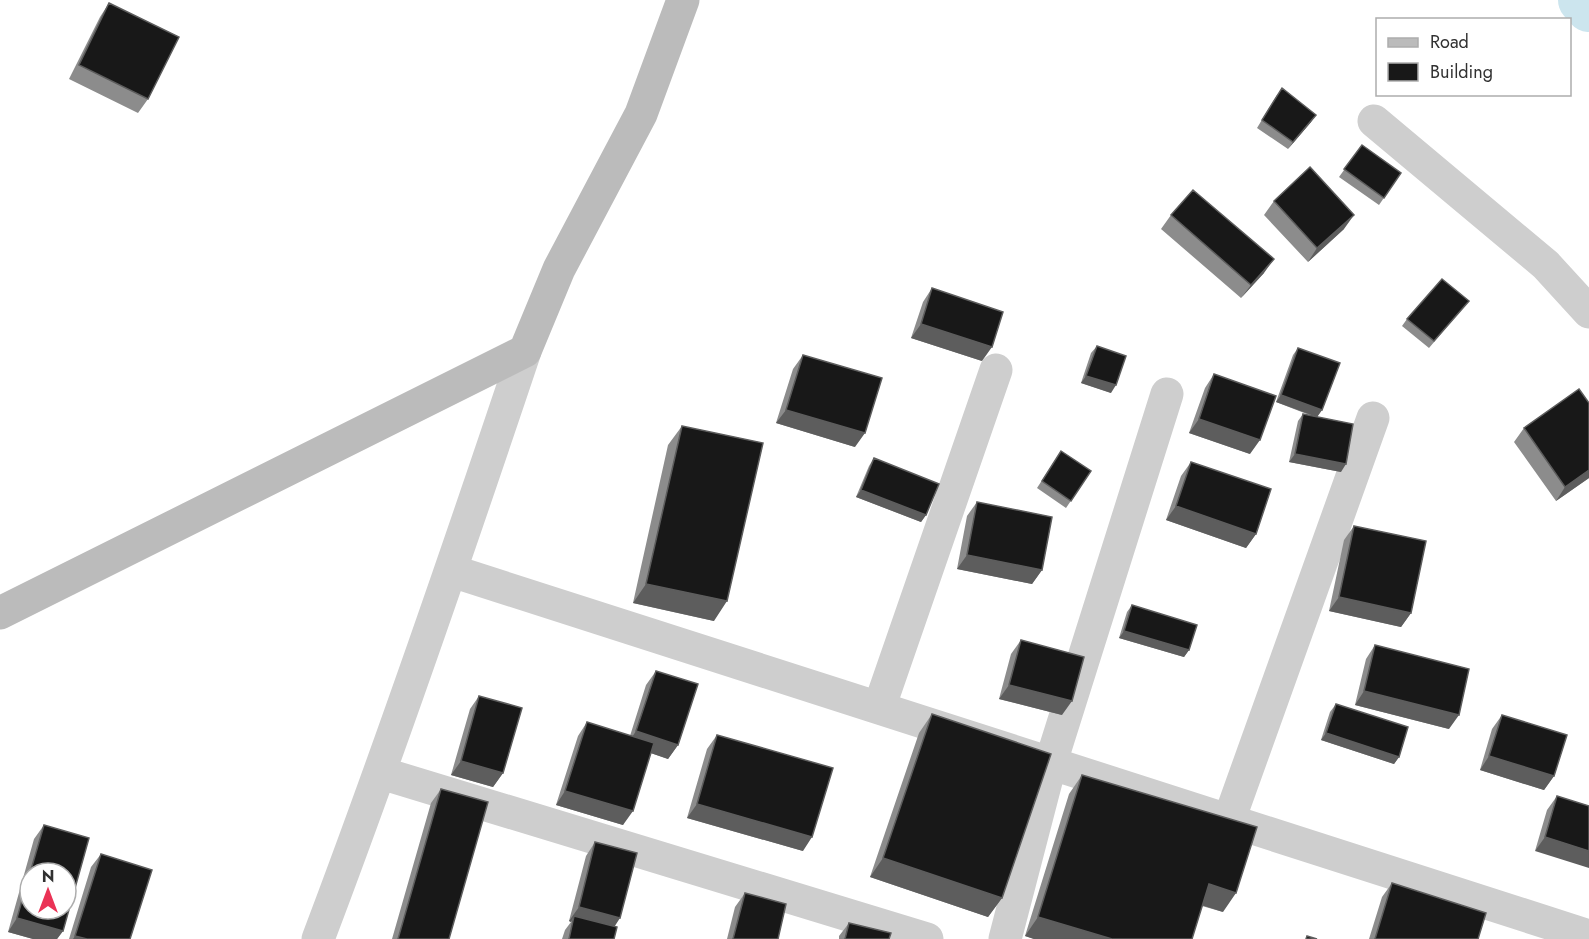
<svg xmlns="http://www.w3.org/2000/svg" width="1589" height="939" viewBox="0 0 1589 939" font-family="Jost,sans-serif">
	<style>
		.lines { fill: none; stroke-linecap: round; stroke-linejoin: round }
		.canal { stroke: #cce5ee; stroke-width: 48 }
		.street { stroke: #cecece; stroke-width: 33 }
		.secondary { stroke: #bbb; stroke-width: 33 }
		.wall { fill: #8c8c8c }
		.shaded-wall { fill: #5d5d5d }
		.building { fill: #181818; stroke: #5d5d5d; stroke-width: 1.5 }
	</style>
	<rect width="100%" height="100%" fill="#fff"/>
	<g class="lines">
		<path class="canal" d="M1582,0L1589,8"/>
		<path class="street" d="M1374,121L1546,265L1589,312
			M452,571L1589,936
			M879,708L996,370
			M381,773L927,939
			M1229,820L1373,418
			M318,939C392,744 459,548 525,351
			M1005,939L1051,762L1167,394"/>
		<path class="secondary" d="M0,613L525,351L559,269L641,114L683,0"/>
	</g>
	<path class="wall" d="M109,3L148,99L138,113L69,79L100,17Z
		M1277,95L1311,122L1288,149L1257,128Z
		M1362,145L1401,173L1379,205L1339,177Z
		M1274,201L1344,229L1308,262L1264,215Z
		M1171,215L1264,273L1241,298L1161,229Z
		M932,288L982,361L911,338L923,302Z
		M1469,301L1463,308L1429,348L1402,326L1407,319Z
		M1097,346L1111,393L1081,383L1091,353Z
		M1298,348L1322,410L1317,417L1341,472L1289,462L1298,421L1303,414L1312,416L1276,402L1293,355Z
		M803,355L855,447L776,423L793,369Z
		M1214,374L1250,454L1189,433L1205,388Z
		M682,426L714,621L633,603L668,445Z
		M1524,428L1589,478L1556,501L1514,442Z
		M1061,451L1091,471L1066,508L1037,488Z
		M874,458L926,515L921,522L856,497L869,466Z
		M1191,462L1256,534L1246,548L1166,520L1181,476Z
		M977,502L1042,570L1032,584L957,569L967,516Z
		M1354,526L1411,613L1401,627L1329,611L1344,540Z
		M1132,605L1189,650L1184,657L1119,638L1127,612Z
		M1021,640L1062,715L999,699L1011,654Z
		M1375,645L1449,729L1355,705L1366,659Z
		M656,671L678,745L668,759L651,753L623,825L556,805L578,736L587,722L630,736L646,685Z
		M479,696L503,773L493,787L451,775L470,709Z
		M1336,704L1399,757L1394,764L1321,740L1330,712Z
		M932,714L1002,898L988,917L870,877L919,733Z
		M1502,715L1554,776L1544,790L1480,770L1492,729Z
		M717,735L803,851L687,818L707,749Z
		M1082,775L1223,912L1202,906L1192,939H1034L1025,936L1069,794Z
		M441,789L449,939H392L431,803Z
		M1557,796L1589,806L1535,851L1547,810Z
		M44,825L63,931L57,939H33L8,932L34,839Z
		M595,842L614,927V939H562L565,930L571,922L569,921L586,856Z
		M101,854L130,939H69L91,867Z
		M1392,883L1478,939H1369L1382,897Z
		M745,893L778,939H727L735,907Z
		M849,923L889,939H839V936Z"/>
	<path class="shaded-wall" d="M1316,115L1311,122L1288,149L1293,142Z
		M1354,215L1344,229L1308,262L1317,248Z
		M1274,259L1264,273L1241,298L1251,285Z
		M921,324L992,347L982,361L911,338Z
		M1086,376L1116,385L1111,393L1081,383Z
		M1281,395L1322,410L1317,417L1276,402Z
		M786,410L865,433L855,447L776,423Z
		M1199,419L1260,440L1250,454L1189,433Z
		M1295,454L1346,464L1341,472L1289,462Z
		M1589,470V478L1556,501L1565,487Z
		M861,490L926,515L921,522L856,497Z
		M1176,506L1256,534L1246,548L1166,520Z
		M967,555L1042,570L1032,584L957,569Z
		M646,584L727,601L714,621L633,603Z
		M1339,597L1411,613L1401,627L1329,611Z
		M1124,631L1189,650L1184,657L1119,638Z
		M1009,685L1072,701L1062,715L999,699Z
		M1364,691L1459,715L1449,729L1355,705Z
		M636,731L678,745L668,759L627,745Z
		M1326,733L1399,757L1394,764L1321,740Z
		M1489,756L1554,776L1544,790L1480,770Z
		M461,761L503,773L493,787L451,775Z
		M565,791L633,811L623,825L556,805Z
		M697,804L812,837L803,851L687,818Z
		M1545,837L1589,851V868L1535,851Z
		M883,858L1002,898L988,917L870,877Z
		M1209,884L1236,893L1223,912L1195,903Z
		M579,907L620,918L611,932L574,916L571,922L569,921Z
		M1038,917L1112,939H1034L1025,936Z
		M17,918L63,931L57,939H33L8,932Z
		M75,936L87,939H73Z"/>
	<path class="building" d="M109,3L179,37L148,99L79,65Z
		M1282,88L1316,115L1293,142L1262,120Z
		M1362,145L1401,173L1384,198L1344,169Z
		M1310,167L1354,215L1317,248L1274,201Z
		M1193,190L1274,259L1251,285L1171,215Z
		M1442,279L1469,301L1434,341L1407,319Z
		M932,288L1003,312L992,347L921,324Z
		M1097,346L1126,356L1116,385L1086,376Z
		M1298,348L1340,363L1322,410L1281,395Z
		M803,355L882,378L865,433L786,410Z
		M1214,374L1276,396L1260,440L1199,419Z
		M1579,389L1589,403V470L1565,487L1524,428Z
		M1303,414L1353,424L1346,464L1295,454Z
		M682,426L763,443L727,601L646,584Z
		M1061,451L1091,471L1071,501L1042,481Z
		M874,458L939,484L926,515L861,490Z
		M1191,462L1271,489L1256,534L1176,506Z
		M977,502L1052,517L1042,570L967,555Z
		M1354,526L1426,541L1411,613L1339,597Z
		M1132,605L1197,625L1189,650L1124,631Z
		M1021,640L1084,657L1072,701L1009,685Z
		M1375,645L1469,669L1459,715L1364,691Z
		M656,671L698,684L678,745L636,731Z
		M479,696L522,708L503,773L461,761Z
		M1336,704L1408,727L1399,757L1326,733Z
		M932,714L1051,754L1002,898L883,858Z
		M1502,715L1567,735L1554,776L1489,756Z
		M587,722L654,743L633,811L565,791Z
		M717,735L833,768L812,837L697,804Z
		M1082,775L1257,827L1236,893L1209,884L1192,939H1112L1038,917Z
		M441,789L488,802L449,939H398Z
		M1557,796L1589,806V851L1545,837Z
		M44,825L89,838L63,931L17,918L30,873V909H66V873H30Z
		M595,842L637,853L620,918L579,907Z
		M101,854L152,870L130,939H87L75,936Z
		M1392,883L1486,913L1478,939H1375Z
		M745,893L786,904L778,939H733Z
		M574,916L617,927L614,939H569Z
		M849,923L891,933L889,939H845Z
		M1307,936L1317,939H1306Z"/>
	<rect x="1376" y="18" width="195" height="78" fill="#ffffff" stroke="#adadad" stroke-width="1.5"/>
	<rect x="1388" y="38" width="30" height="9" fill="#bbbbbb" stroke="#adadad" stroke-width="1.5"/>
	<text x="1430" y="48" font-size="18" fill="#313131">Road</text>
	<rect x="1388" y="63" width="30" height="18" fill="#181818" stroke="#adadad" stroke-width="1.5"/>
	<text x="1430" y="78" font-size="18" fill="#313131">Building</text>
	<g transform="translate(48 891)"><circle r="28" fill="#ffffff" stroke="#adadad" stroke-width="1.5"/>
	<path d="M0-4.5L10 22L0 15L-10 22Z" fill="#ea3255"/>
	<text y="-9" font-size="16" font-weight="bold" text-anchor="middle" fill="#313131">N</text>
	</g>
</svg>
